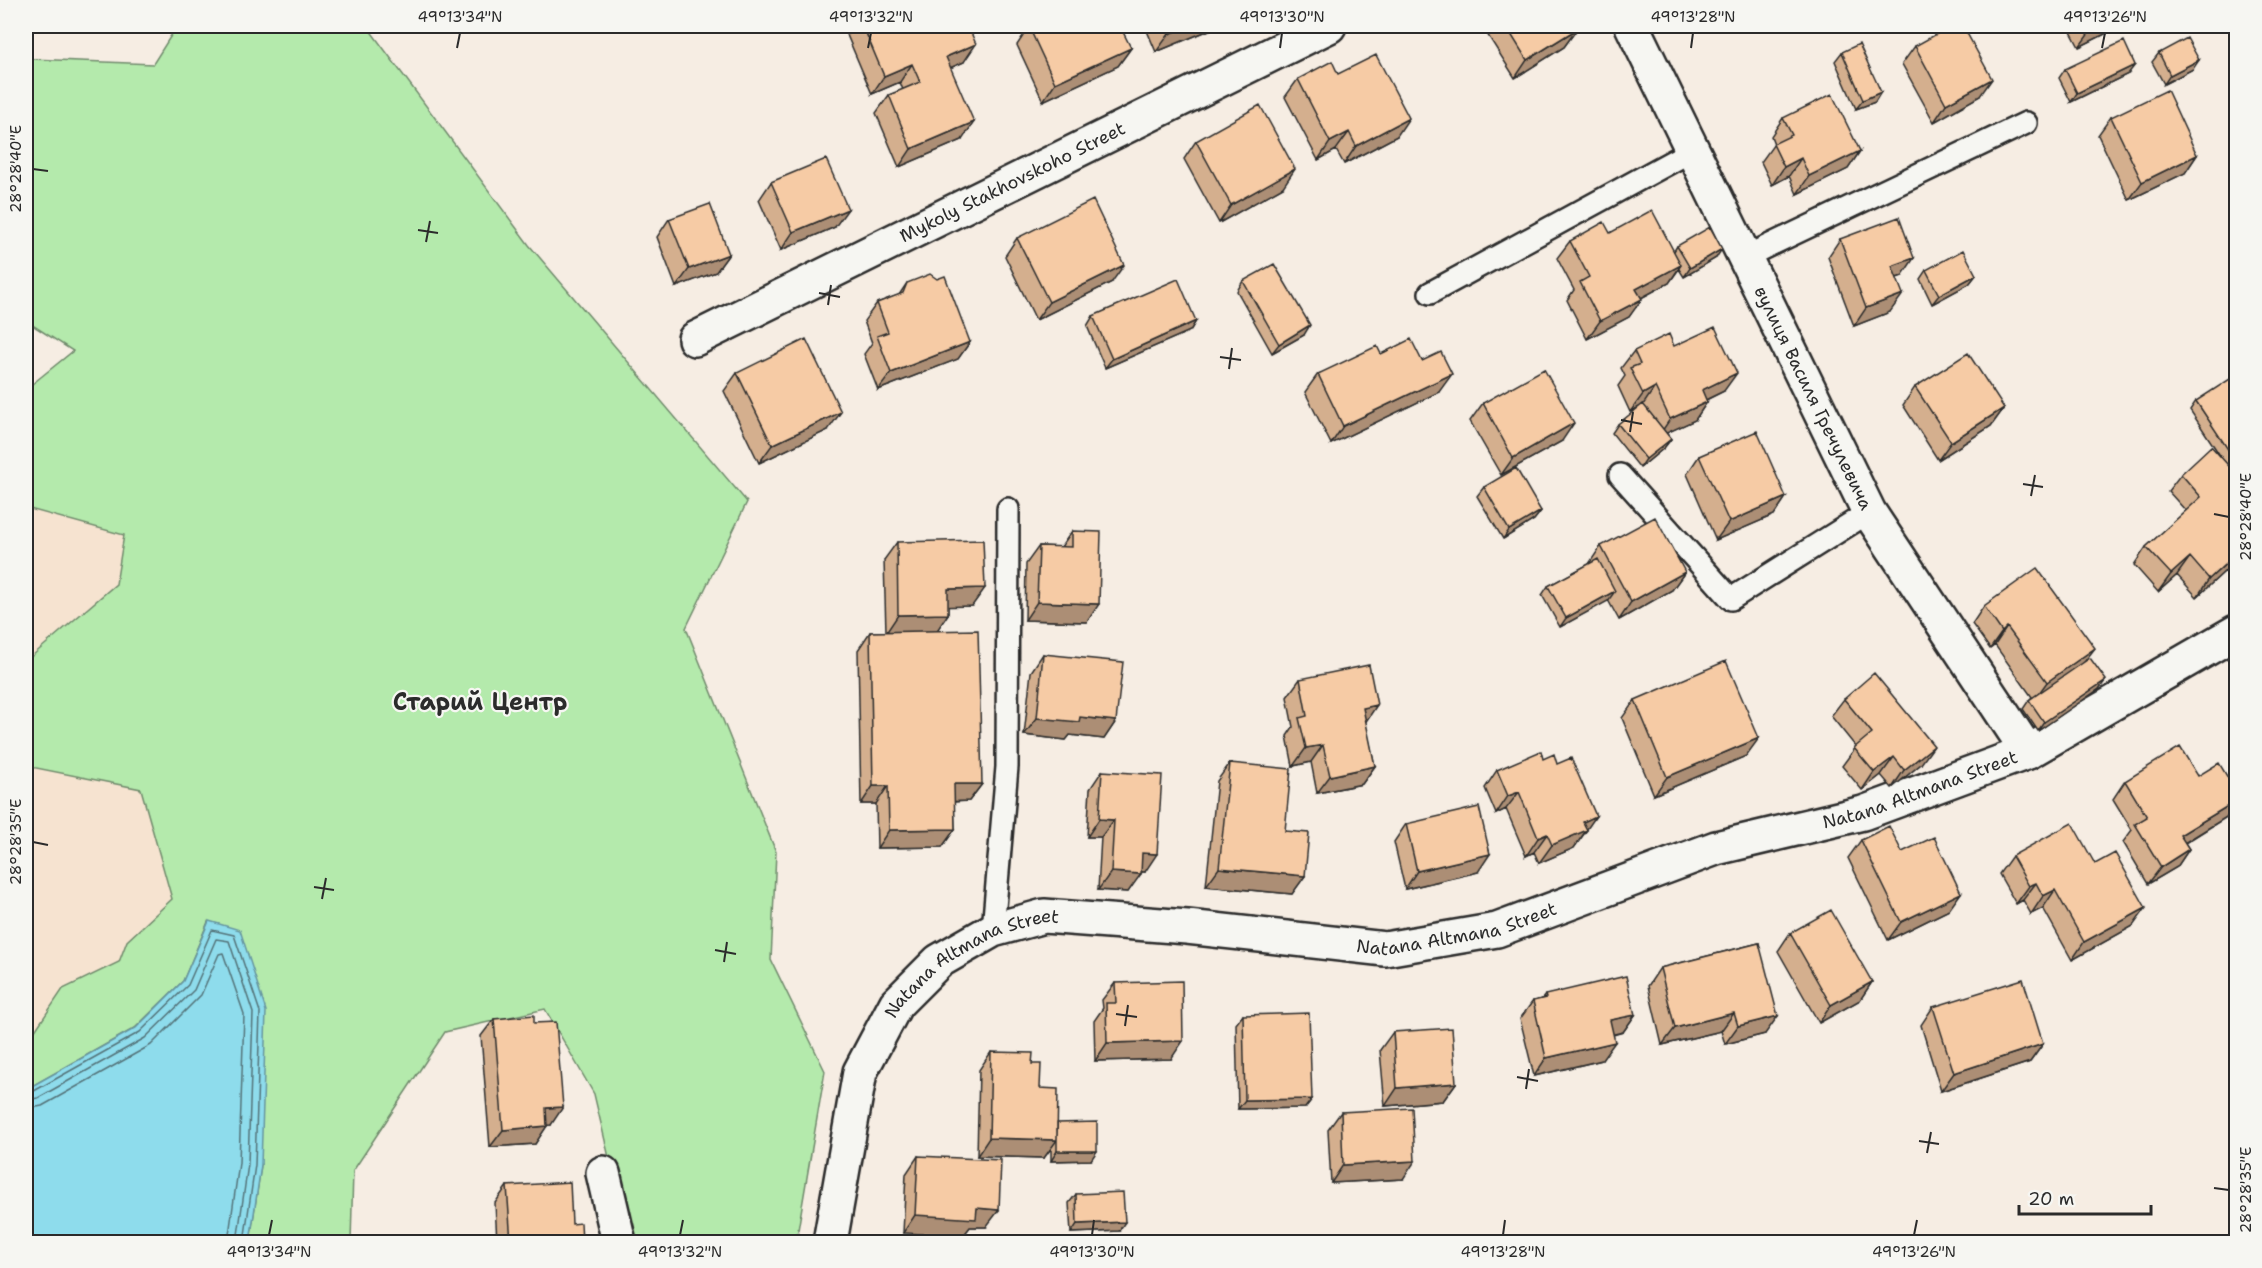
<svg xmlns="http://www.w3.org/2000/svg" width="2262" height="1268" viewBox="0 0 2262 1268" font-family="'Shantell Sans',sans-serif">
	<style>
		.built { fill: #f6e3d0 }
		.green { fill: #b4eaac; stroke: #708a6c; stroke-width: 1.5 }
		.water { fill: #8edcec; stroke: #66959f; stroke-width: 1.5 }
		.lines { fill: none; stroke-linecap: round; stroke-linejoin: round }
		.shore { stroke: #537278; stroke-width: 1.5 }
		.lane-casing { stroke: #2b2b2b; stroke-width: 26 }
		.street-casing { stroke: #2b2b2b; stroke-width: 38 }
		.lane { stroke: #f6f6f2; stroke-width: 21 }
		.street { stroke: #f6f6f2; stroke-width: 33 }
		.wall { fill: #d4af8e; stroke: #2b2b2b; stroke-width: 1.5 }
		.shaded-wall { fill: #ac8e74; stroke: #2b2b2b; stroke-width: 1.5 }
		.building { fill: #f6cba5; stroke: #2b2b2b; stroke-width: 1.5 }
		.ticks { fill: none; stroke: #2b2b2b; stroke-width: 2 }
		.labels { text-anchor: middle; stroke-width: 4.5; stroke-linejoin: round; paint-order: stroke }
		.street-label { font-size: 18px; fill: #2b2b2b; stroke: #f6f6f2 }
		.district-label { font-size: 24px; font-weight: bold; fill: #2b2b2b; stroke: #f6f6f2 }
		.neatline { fill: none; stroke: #2b2b2b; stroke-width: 2 }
		.ticks-label { font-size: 15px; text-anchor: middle; fill: #2b2b2b }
	</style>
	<rect width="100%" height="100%" fill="#f6ede3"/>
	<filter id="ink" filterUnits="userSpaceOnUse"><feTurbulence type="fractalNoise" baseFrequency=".0167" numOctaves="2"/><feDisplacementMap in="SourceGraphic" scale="12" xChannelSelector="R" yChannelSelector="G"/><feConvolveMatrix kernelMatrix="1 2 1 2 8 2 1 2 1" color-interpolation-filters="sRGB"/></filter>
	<g filter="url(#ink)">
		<path class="built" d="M26,508L124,534L116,584L26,661Z
			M26,766L141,789L172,899L127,941L119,962L63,989L26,1044Z"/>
		<path class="green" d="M177,26H367L529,245L747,502L686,628L776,852L771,960L825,1071L796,1242H629L594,1094L545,1009L445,1032L353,1171L351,1242H250L261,1165L208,922L183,981L135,1028L32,1086L26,1087V1044L63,989L119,962L127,941L172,899L141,789L26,766V661L116,584L124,535L26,508V389L73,351L26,321V61L31,59L153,64Z"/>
		<path class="water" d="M209,921L240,930L266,1011L261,1165L250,1242H26V1087L32,1086L136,1028L183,981Z"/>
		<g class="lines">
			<path class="shore" d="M26,1092L34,1091L140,1032L188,985L212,930L234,935L260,1012L255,1165L244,1242
				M26,1100L38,1098L145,1038L194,990L216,939L229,941L253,1013L248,1164L237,1242
				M26,1109L42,1106L151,1045L201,995L219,954L223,953L244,1014L239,1163L228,1242"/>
			<defs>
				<path id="lane" d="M1745,257L2026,123
					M1430,293L1693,150
					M1620,475L1731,599L1869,512
					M993,930L1007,767L1008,509"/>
				<g id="street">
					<path id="s1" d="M1632,26L1869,512L2028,752"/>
					<path id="s2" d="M695,339L1329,26"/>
					<path d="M603,1173L619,1242"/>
					<path id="s3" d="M830,1242L860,1072L896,1004L939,961L993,930L1044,916L1187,927L1385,949L1497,930L1716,848L1863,813L2028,752L2236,632"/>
				</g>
			</defs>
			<use href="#lane" class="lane-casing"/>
			<use href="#street" class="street-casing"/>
			<use href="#lane" class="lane"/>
			<use href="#street" class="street"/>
		</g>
		<path class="wall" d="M853,26H968L964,62L950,68L962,140L899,167L876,113L889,95L903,90L900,82L872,94L847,35Z
			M1145,26H1219L1156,52Z
			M1482,26H1575L1577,29L1564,47L1515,78Z
			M2068,26H2121L2079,47Z
			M1029,27L1131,48L1118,66L1043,101L1017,45Z
			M1915,46L1980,96L1934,122L1902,64Z
			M1842,52L1875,102L1856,109L1835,61Z
			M2159,53L2193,69L2164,84L2152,62Z
			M2065,69L2128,74L2071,102L2059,78Z
			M1338,74L1397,136L1344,164L1336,150L1318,160L1285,97L1298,79Z
			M2111,117L2197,155L2185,173L2129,200L2098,135Z
			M1783,118L1860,151L1848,169L1797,194L1789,176L1772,185L1761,162L1774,144L1771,136Z
			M1196,141L1283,187L1219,223L1184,159Z
			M771,182L835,227L781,250L759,200Z
			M669,219L729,254L716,272L676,287L657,237Z
			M1610,233L1674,251L1677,246L1716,258L1684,277L1679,269L1669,283L1641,298L1629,317L1587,339L1567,300L1574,290L1557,258L1570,241Z
			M1017,238L1112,282L1036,320L1005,256Z
			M1840,239L1902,276L1896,278L1890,312L1854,326L1828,257Z
			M1926,270L1976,275L1969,284L1932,304L1920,279Z
			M1243,281L1304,335L1272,353L1237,291Z
			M907,283L970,342L958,359L878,390L864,354L872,343L864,321L877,303L899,295Z
			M1093,316L1196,321L1190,331L1105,368L1087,326Z
			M1674,346L1724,391L1706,400L1707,402L1695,420L1666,433L1671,439L1664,448L1640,468L1612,433L1618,424L1640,407L1630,412L1618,386L1625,376L1621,368L1634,351Z
			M1381,354L1422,361L1439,392L1331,444L1305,392L1318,374Z
			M737,373L828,430L759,463L724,391Z
			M1915,387L2004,408L1991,426L1938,460L1903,405Z
			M2196,401L2236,460L2228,465L2236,474V584L2225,571L2197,597L2177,575L2158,592L2134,565L2146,547L2186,511L2168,491L2181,474L2221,457L2190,410Z
			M1483,403L1562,441L1501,475L1470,421Z
			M1699,456L1786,497L1774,515L1716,540L1687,474Z
			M1484,487L1541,511L1534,520L1503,539L1477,496Z
			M1072,531L1087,622L1025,620L1026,564L1039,546L1061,547Z
			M897,542L972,606H948V614L936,631L982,784L969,801L954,802L955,829L942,847L877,848L876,804H861L858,650L870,632H886L884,560Z
			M1601,546L1685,572L1672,590L1619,620L1608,600L1560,627L1542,595L1548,586L1589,564Z
			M1984,606L2084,662L2099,689L2038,731L2023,709L2029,700L2032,697L1995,645L1990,649L1972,624Z
			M1043,654L1116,721L1104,739L1070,735L1066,740L1024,735L1031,672Z
			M1300,679L1365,722L1375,766L1362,784L1317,793L1311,762L1293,766L1287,736L1293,727L1287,697Z
			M1844,699L1921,764L1892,788L1881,775L1862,790L1842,766L1856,747L1831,716Z
			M1635,700L1746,756L1654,795L1622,718Z
			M1230,763L1285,831L1305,876L1292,894L1206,886L1217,781Z
			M1497,770L1586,830H1587L1574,848L1539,863L1534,852L1526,856L1506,809L1496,814L1485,788Z
			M1102,771L1145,872H1141L1128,892L1098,890L1101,837H1087L1090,789Z
			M2198,776L2228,816L2185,843L2189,849L2177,867L2148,884L2123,842L2132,830L2113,799L2125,781Z
			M1406,824L1478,872L1405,889L1394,842Z
			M1861,840L1902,852L1949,910L1888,940L1848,858Z
			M2012,856L2095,864L2133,926L2072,960L2043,908L2031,914L2023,900L2016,904L1999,874Z
			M1790,933L1872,982L1860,1000L1819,1023L1778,951Z
			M1759,943L1765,1034L1725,1044L1721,1031L1662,1045L1648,986L1660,968Z
			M1115,983L1171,1059L1095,1061L1094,1021L1103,1008L1102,1000Z
			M1545,995L1635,1015L1623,1032L1613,1035L1602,1060L1534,1076L1520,1019L1533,1001L1542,999Z
			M1933,1007L2043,1044L2030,1062L1941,1091L1921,1025Z
			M1243,1015L1312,1099L1305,1108L1238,1109L1236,1024Z
			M494,1019L534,1023L551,1125H547L535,1144L490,1147L481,1036Z
			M1393,1032L1456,1083L1443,1101L1385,1106L1380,1050Z
			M991,1052L1032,1064L1040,1088L1057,1123L1091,1160L1051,1161V1148L1044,1158L977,1156L979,1070Z
			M1341,1112L1403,1179L1331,1183L1328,1130Z
			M918,1156L986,1227H970L963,1236L903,1233L906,1174Z
			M507,1186L572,1224L582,1242H497L495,1203Z
			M1076,1194L1119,1231L1071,1233L1069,1203Z"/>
		<path class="shaded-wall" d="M1189,26H1219L1156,52L1169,34Z
			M2099,26H2121L2079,47L2092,29Z
			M1577,29L1564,47L1515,78L1527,60Z
			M976,44L964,62L933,75L946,57Z
			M1131,48L1118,66L1043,101L1055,83Z
			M2199,60L2193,69L2164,84L2170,75Z
			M912,64L900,82L872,94L884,76Z
			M2135,65L2128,74L2071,102L2077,93Z
			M1992,79L1980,96L1934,122L1946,104Z
			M1881,92L1875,102L1856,109L1863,100Z
			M1409,118L1397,136L1344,164L1356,146Z
			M974,122L962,140L899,167L911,149Z
			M1349,132L1336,150L1318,160L1330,142Z
			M1860,151L1848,169L1797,194L1809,176Z
			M2197,155L2185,173L2129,200L2142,182Z
			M1801,158L1789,176L1772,185L1784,167Z
			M1295,169L1283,187L1219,223L1231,205Z
			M848,209L835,227L781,250L793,232Z
			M1722,249L1716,258L1684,277L1690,268Z
			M729,254L716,272L676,287L689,269Z
			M1914,258L1902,276L1879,284L1892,266Z
			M1124,265L1112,282L1036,320L1049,302Z
			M1681,265L1669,283L1624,307L1636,289Z
			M1976,275L1969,284L1932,304L1939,295Z
			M1903,294L1890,312L1854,326L1866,308Z
			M1642,299L1629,317L1587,339L1600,321Z
			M1196,321L1190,331L1105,368L1112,359Z
			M1310,325L1304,335L1272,353L1279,344Z
			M970,342L958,359L878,390L891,373Z
			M1737,373L1724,391L1689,408L1702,390Z
			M1452,374L1439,392L1331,444L1343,426Z
			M1655,387L1643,405L1630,412L1643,394Z
			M1707,402L1695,420L1658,437L1670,419Z
			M2004,408L1991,426L1938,460L1951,442Z
			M841,412L828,430L759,463L772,445Z
			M1574,423L1562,441L1501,475L1513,458Z
			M1671,439L1664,448L1640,468L1646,459Z
			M2236,455V460L2227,466L2233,457Z
			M1786,497L1774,515L1716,540L1729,522Z
			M1541,511L1534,520L1503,539L1509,530Z
			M2236,555L2225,571L2197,597L2209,579Z
			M2190,557L2177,575L2158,592L2171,574Z
			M1685,572L1672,590L1619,620L1631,602Z
			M985,588L972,606L935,607L948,589Z
			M1615,591L1608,601L1560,627L1566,618Z
			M1037,602L1099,604L1087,622L1025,620Z
			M948,614L936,632L886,633L898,615Z
			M2007,627L1995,645L1990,649L2002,632Z
			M2095,648L2082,665L2034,700L2047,682Z
			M2106,680L2099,689L2038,731L2044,722Z
			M1377,705L1365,723L1363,708Z
			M1080,717L1116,721L1104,739L1070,735L1066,740L1024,735L1037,718Z
			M1759,738L1746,756L1654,795L1667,777Z
			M1323,745L1311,762L1293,766L1306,748Z
			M1934,746L1921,764L1892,788L1904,770Z
			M1894,757L1881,775L1862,790L1874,772Z
			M1375,766L1362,784L1317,793L1330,776Z
			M954,784H982L969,801L941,802Z
			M873,786H888L876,804H861Z
			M1519,792L1506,809L1496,814L1508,796Z
			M2236,801V805L2228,816L2168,853L2180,835Z
			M1596,816L1574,848L1539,863L1552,845L1583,822Z
			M1099,819L1114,820L1101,837H1087Z
			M955,829L942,847L877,848L889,830Z
			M1547,834L1534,852L1526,856L1538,838Z
			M2189,849L2177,867L2148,884L2161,867Z
			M1142,853L1157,854L1145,872L1129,871Z
			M1490,854L1478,872L1405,889L1417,871Z
			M1219,868L1305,876L1292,894L1206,886Z
			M1111,872L1141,874L1128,892L1098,890Z
			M2036,883L2023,900L2016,904L2029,886Z
			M2055,890L2043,908L2031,914L2043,896Z
			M1961,893L1949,910L1888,940L1901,922Z
			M2146,908L2133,926L2072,960L2084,942Z
			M1872,982L1860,1000L1819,1023L1831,1005Z
			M1734,1013L1721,1031L1662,1045L1675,1028Z
			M1635,1015L1623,1032L1597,1038L1610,1020Z
			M1778,1016L1765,1034L1725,1044L1738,1026Z
			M1183,1041L1171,1059L1095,1061L1107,1043Z
			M1615,1042L1602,1060L1534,1076L1546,1058Z
			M2043,1044L2030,1062L1941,1091L1954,1073Z
			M1456,1083L1443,1101L1385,1106L1397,1088Z
			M1312,1099L1305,1108L1238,1109L1245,1100Z
			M563,1107L551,1125L534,1126L546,1108Z
			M547,1126L535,1144L490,1147L503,1130Z
			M989,1138L1057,1140L1044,1158L977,1156Z
			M1057,1151H1097L1091,1160L1051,1161Z
			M1415,1161L1403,1179L1331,1183L1343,1165Z
			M977,1208L999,1210L986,1227H970L963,1236L903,1233L915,1215Z
			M1125,1222L1119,1231L1071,1233L1077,1224Z"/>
		<path class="building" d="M863,26H968L976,44L946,57L974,122L911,149L889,95L920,82L912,64L884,76Z
			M1033,26H1120L1131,48L1055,83L1029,27Z
			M1165,26H1189L1169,34Z
			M1506,26H1575L1577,29L1527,60Z
			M1951,26H1963L1992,79L1946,104L1915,46Z
			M2090,26H2099L2092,29Z
			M2187,38L2199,60L2170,75L2159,53Z
			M2124,41L2135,65L2077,93L2065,69Z
			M1859,44L1881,92L1863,100L1842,52Z
			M1376,55L1409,118L1356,146L1349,132L1330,142L1298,79L1332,61L1338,74Z
			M2167,90L2197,155L2142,182L2111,117Z
			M1832,94L1860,151L1809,176L1801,158L1784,167L1773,144L1792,135L1783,118Z
			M1260,105L1295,169L1231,205L1196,141Z
			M826,159L848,209L793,232L771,182Z
			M1093,200L1124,265L1049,302L1017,238Z
			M710,204L729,254L689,269L669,219Z
			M1652,210L1681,265L1636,289L1642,299L1600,321L1580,282L1589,277L1570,241L1604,222L1610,233Z
			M1899,217L1914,258L1892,266L1903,294L1866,308L1840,239Z
			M1710,227L1722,249L1690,268L1677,246Z
			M1963,250L1976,275L1939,295L1926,270Z
			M1274,264L1310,325L1279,344L1243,281Z
			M930,274L937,279L945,276L970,342L891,373L877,336L888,332L877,303L903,293L907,283Z
			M1178,279L1196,321L1112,359L1093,316Z
			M1715,327L1737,373L1702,390L1707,402L1670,419L1655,387L1643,394L1630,368L1640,364L1634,351L1669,334L1674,346Z
			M806,339L841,412L772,445L737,373Z
			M1411,339L1422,361L1441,352L1452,374L1343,426L1318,374L1377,346L1381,354Z
			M1968,353L2004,408L1951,442L1915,387Z
			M1544,369L1574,423L1513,458L1483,403Z
			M2233,377L2236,383V455L2233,457L2196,401Z
			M1643,404L1671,439L1646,459L1618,424Z
			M1757,431L1786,497L1729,522L1699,456Z
			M2211,446L2236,474V554L2209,579L2190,557L2171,574L2146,547L2201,497L2181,474Z
			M1516,468L1541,511L1509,530L1484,487Z
			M1655,517L1685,572L1631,602L1601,546Z
			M1072,531L1101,532L1099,604L1037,602L1039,546L1072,547Z
			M983,540L985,588L948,589V614L898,615L897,542Z
			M1598,559L1615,591L1566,618L1548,586Z
			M2037,568L2095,648L2047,682L2007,627L2002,632L1984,606Z
			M978,630L982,784H954L955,829L889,830L888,786H873L870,632Z
			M1043,654L1123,662L1116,721L1080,717L1079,722L1037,718Z
			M2090,658L2106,680L2044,722L2029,700Z
			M1726,661L1759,738L1667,777L1635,700Z
			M1369,665L1377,705L1363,708L1375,766L1330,776L1323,745L1306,748L1299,718L1307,716L1300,679Z
			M1874,673L1934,746L1904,770L1894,757L1874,772L1854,748L1872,733L1844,699Z
			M2180,747L2198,776L2219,763L2236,791V801L2180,835L2189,849L2161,867L2135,824L2147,817L2125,781Z
			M1541,751L1543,759L1554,754L1557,764L1571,758L1596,816L1583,822L1587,830L1552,845L1547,834L1538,838L1519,792L1508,796L1497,770Z
			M1230,763L1291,769L1285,831L1309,833L1305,876L1219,868Z
			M1102,771L1162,775L1157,854L1142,853L1141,874L1111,872L1114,820L1099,819Z
			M1479,807L1490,854L1417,871L1406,824Z
			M2072,823L2095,864L2115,853L2146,908L2084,942L2055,890L2043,896L2036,883L2029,886L2012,856Z
			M1889,826L1902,852L1934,837L1961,893L1901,922L1861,840Z
			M1831,910L1872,982L1831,1005L1790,933Z
			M1759,943L1778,1016L1738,1026L1734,1013L1675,1028L1660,968Z
			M1626,976L1635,1015L1610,1020L1615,1042L1546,1058L1533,1001L1546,998L1545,995Z
			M2023,979L2043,1044L1954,1073L1933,1007Z
			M1182,981L1183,1041L1107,1043L1106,1003H1116L1115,983Z
			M1309,1013L1312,1099L1245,1100L1243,1015Z
			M534,1015V1023L556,1022L563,1107L546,1108L547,1126L503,1130L494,1019Z
			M1452,1028L1456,1083L1397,1088L1393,1032Z
			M991,1052L1033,1053L1032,1064H1041L1040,1088L1058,1089L1057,1140L989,1138Z
			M1412,1108L1415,1161L1343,1165L1341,1112Z
			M1097,1122V1151H1057V1123Z
			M918,1156L1001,1160L999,1210L977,1208L976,1219L915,1215Z
			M570,1182L572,1224L581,1223L582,1242H511L507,1186Z
			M1123,1192L1125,1222L1077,1224L1076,1194Z"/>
	</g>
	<path class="ticks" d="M457,48L460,33M868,48L871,33M1280,48L1282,33M1691,48L1693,33M2102,48L2105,33M33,169L48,171M418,230L438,233M426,242L430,221M819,293L840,297M828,305L831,285M1220,357L1241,360M1229,369L1232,348M1621,420L1642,424M1630,432L1633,412M2023,484L2043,487M2031,496L2035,475M2214,514L2229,517M33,842L48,845M314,887L334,890M322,899L326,878M715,950L736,954M724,962L727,942M1116,1014L1137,1017M1125,1026L1128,1005M1517,1077L1538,1081M1526,1089L1529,1069M1919,1141L1939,1144M1927,1153L1931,1132M2214,1188L2229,1190M269,1235L272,1220M680,1235L683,1220M1092,1235L1094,1220M1503,1235L1505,1220M1914,1235L1917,1220"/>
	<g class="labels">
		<g class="street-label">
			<text dy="6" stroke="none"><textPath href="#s2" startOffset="354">Mykoly Stakhovskoho Street</textPath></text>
			<text dy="6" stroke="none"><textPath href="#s1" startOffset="414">вулиця Василя Гречулевича</textPath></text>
			<text dy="6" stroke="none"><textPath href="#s3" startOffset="1328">Natana Altmana Street</textPath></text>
			<text dy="6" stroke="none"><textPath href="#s3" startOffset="842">Natana Altmana Street</textPath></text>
			<text dy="6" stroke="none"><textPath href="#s3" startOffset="338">Natana Altmana Street</textPath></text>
		</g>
		<g class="district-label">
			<text x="480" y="710">Старий Центр</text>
		</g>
	</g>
	<rect width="2262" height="1268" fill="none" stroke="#f6f6f2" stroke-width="66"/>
	<path d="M2019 1205v9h132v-9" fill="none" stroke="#2b2b2b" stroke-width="3"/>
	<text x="2028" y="1205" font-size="18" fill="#2b2b2b" stroke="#f6f6f2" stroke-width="4.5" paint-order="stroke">20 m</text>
	<rect x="33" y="33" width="2196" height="1202" class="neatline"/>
	<g class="ticks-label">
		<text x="460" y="22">49°13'34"N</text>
		<text x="871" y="22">49°13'32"N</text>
		<text x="1282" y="22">49°13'30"N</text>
		<text x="1693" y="22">49°13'28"N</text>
		<text x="2105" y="22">49°13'26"N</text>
		<text transform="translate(16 169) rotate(-90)" y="5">28°28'40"E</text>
		<text transform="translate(2246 517) rotate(-90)" y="5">28°28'40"E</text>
		<text transform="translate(16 842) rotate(-90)" y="5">28°28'35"E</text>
		<text transform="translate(2246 1190) rotate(-90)" y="5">28°28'35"E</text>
		<text x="269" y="1257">49°13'34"N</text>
		<text x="680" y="1257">49°13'32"N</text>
		<text x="1092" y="1257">49°13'30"N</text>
		<text x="1503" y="1257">49°13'28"N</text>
		<text x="1914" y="1257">49°13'26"N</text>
	</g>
</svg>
